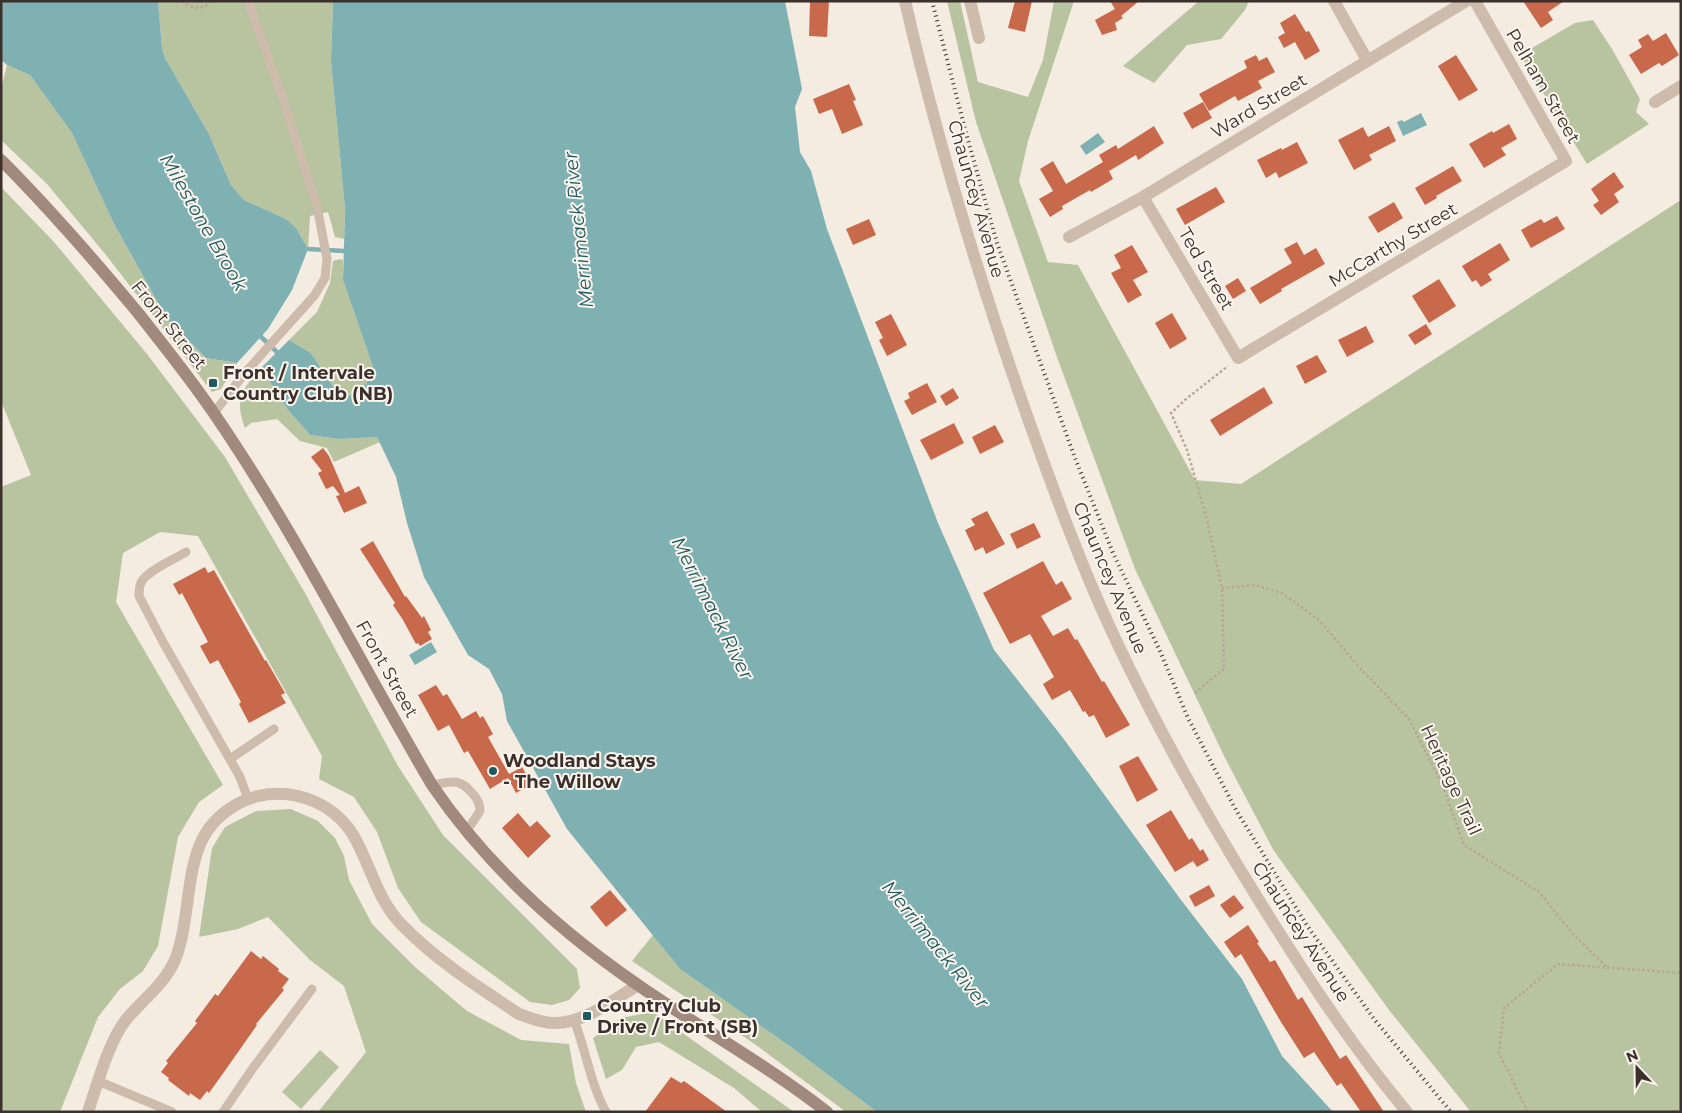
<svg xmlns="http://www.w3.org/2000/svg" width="1682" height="1113" viewBox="0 0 1682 1113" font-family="Montserrat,sans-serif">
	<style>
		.green { fill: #b8c4a0 }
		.water { fill: #7fb0b2 }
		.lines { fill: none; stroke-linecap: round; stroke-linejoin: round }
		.stream { stroke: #7fb0b2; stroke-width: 4.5 }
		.building { fill: #c8694b }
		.path { stroke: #b9a596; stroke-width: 2.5; stroke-dasharray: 2.5 2.5; stroke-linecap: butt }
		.lane { stroke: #cdbbac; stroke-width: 9 }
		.street { stroke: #cdbbac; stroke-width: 12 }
		.secondary { stroke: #a18a7d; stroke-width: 12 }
		.rail { stroke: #3b302b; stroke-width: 4; stroke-dasharray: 1 4; stroke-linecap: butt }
		.poi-dot { fill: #1f5a5e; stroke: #fbf5ee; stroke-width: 2 }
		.labels { text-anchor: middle; stroke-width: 4; stroke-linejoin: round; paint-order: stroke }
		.street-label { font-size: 18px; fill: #3b302b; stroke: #fbf5ee }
		.poi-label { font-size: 18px; font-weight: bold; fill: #3b302b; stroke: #fbf5ee; text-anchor: start }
		.water-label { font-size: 19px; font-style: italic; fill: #1f5a5e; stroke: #fbf5ee }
	</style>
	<rect width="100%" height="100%" fill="#f4ebe1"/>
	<path class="green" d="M158,1H333L331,61L345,209L344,239L335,237L328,212L310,216L308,249L296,228L286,219L244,200L231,185L209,134L165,58L162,49Z
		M947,1H960L978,82L1028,97L1043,60L1054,1H1074L1028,141L1019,181L1048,262L1078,265L1195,480L1241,484L1681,200V1112H1471L1389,1010L1274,851L1225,758L1135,569L1057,357L976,122Z
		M1199,1H1249L1245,10L1221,39L1187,45L1154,83L1123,66Z
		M1593,20L1612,49L1640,99L1636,112L1649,124L1587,164L1520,55L1575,23Z
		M7,65L30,75L72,133L113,222L167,319L206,358L237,363L221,389L212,392L106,255L47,184L1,140V89Z
		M1,187L54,242L147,354L225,457L305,593L398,766L443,835L577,969L580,988L569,1000L552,1005L530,1002L421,922L398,888L377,832L354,797L319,779L322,756L198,536L160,532L123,553L116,602L223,785L199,802L178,837L158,946L143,971L120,989L98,1017L60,1112H1V487L31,475L1,401Z
		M340,259L343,260V280L373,367L366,384L349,396L332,385L311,353L289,340L317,312L330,283L333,261Z
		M261,368L288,410L310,435L339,439L377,437L380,442L334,462L327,448L300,441L277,419L251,423L245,428C234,400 242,389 261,368Z
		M291,809L318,821L335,838L344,856L349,880L372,924L415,967L467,1011L521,1040L569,1044L576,1083L586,1112H318L366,1052L344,986L310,960L268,917L238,929L199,937L212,848L225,827L256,811Z
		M653,935L680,969L795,1050L877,1112H846L756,1045L632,961Z
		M653,1012L794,1112H762L734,1088L659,1042L636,1047L622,1070L606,1079L593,1038L621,1018Z
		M320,1050L339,1067L301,1109L282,1092Z"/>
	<path class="water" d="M1,1H158L162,48L165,58L209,134L231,185L244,200L286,219L296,228L308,249L292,290L268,329L237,363L206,358L167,319L113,222L72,133L30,75L7,65L1,60Z
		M333,1H785L802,89L795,107L800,152L811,171L827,229L938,523L994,650L1063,738L1181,900L1242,979L1282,1056L1333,1112H877L795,1050L680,969L567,829L507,721L502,694L489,669L468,655L424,577L407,523L396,477L377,437L339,439L310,435L288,410L261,368L289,340L311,353L332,385L349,396L366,384L373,367L343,280L345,209L331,61Z
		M1421,113L1427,125L1403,136L1397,122L1402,120L1404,122Z
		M1098,133L1105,142L1086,155L1080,146Z
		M431,642L437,652L415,665L409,655Z"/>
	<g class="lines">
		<path class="stream" d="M308,249L344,251
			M257,333L280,355"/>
	</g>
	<path class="building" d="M810,1H829L827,37L809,36Z
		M1015,1H1032L1025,32L1008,28Z
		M1110,1H1139L1121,16L1123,18L1115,23L1117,30L1102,35L1095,20L1115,9Z
		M1523,1H1564L1548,12L1553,20L1541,28Z
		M1295,14L1306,32L1309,31L1320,51L1305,60L1295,42L1284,48L1278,37L1285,33L1280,23Z
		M1666,33L1679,55L1662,66L1659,63L1641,74L1629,55L1642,47L1638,40L1648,34L1653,41Z
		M1256,55L1259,61L1267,57L1275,72L1258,81L1262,88L1238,101L1235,96L1209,111L1199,94L1247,68L1244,61Z
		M1456,55L1478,90L1459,101L1438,66Z
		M849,84L856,100L853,101L863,125L842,134L832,109L819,114L813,99Z
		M1203,102L1212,118L1192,129L1183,113Z
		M1509,124L1517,139L1501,148L1506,155L1484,168L1469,144L1492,131L1493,133Z
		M1154,126L1164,143L1138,160L1136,155L1109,171L1113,179L1091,192L1090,190L1062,206L1063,209L1050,217L1039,199L1053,191L1040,169L1053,161L1066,184L1103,162L1099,155L1116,145L1118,149Z
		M1389,126L1396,141L1369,155L1372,160L1354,170L1338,140L1363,127L1368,137Z
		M1297,142L1308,163L1279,178L1276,172L1266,178L1257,160L1281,148L1282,150Z
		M1453,166L1462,181L1436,196L1437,198L1425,205L1415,188Z
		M1614,172L1624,187L1614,194L1619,202L1601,215L1593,205L1599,201L1591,189Z
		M1216,187L1225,202L1185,225L1176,209Z
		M1394,202L1403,218L1378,233L1368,217Z
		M1557,216L1565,229L1531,248L1521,230L1541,219L1544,223Z
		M869,219L876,235L853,245L846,229Z
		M1297,242L1304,255L1316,248L1325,264L1281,289L1282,291L1260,304L1250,288L1292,263L1284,249Z
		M1500,243L1510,260L1488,274L1492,280L1481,287L1476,280L1472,282L1462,266Z
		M1132,245L1148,272L1133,280L1142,295L1128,303L1111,273L1121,268L1114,255Z
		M1238,278L1246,291L1233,299L1225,286Z
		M1439,279L1456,306L1429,323L1412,296Z
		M1172,313L1187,339L1170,349L1155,323Z
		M891,314L907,345L887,356L879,340L883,338L875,322Z
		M1426,324L1432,334L1415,345L1408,335Z
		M1366,326L1374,342L1347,357L1338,340Z
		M1317,355L1327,372L1305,384L1296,366Z
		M927,383L937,402L912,415L904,401L910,398L908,393Z
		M1264,387L1273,403L1220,436L1210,420Z
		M953,388L959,398L946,406L940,396Z
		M954,423L964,443L931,460L920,440Z
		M995,425L1004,442L980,454L972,437Z
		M323,448L329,456L345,493L359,486L367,503L344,513L336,496L340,495L333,486L326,489L318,473L322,471L311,457Z
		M987,511L1005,544L986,554L983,547L975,551L965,530L975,525L971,519Z
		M1034,523L1041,537L1017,549L1010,534Z
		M373,541L405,597L406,596L422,618L424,616L431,630L428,632L432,639L420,646L418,643L416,644L403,620L393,605L395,603L360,549Z
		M1043,561L1056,585L1062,581L1072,599L1041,616L1053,636L1068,628L1075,640L1077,639L1102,682L1104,681L1130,725L1106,738L1094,715L1089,717L1085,711L1083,712L1070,690L1052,700L1043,684L1054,677L1030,634L1010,644L983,593Z
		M205,567L208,573L214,570L265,661L266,660L285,693L281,695L286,703L249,723L239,704L241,702L218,660L210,664L200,646L208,642L182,593L179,595L173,584Z
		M436,685L443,696L447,694L462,719L476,711L480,718L483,716L493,734L488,737L509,774L522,767L532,784L516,793L508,778L490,789L468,751L464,753L449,725L438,731L418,695Z
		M1138,756L1158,790L1137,802L1119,766Z
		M1171,810L1189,840L1192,838L1200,851L1203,849L1209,860L1197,867L1193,861L1175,872L1146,825Z
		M518,813L530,827L537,821L551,836L528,858L502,828Z
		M1209,885L1215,896L1195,907L1189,896Z
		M610,890L627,910L606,927L590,907Z
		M1234,895L1244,908L1230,918L1220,905Z
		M1248,925L1259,942L1257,943L1270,962L1275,960L1298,1000L1302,997L1340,1059L1346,1055L1384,1112H1361L1341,1083L1337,1086L1314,1052L1304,1058L1281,1022L1241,954L1235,958L1224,942Z
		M251,951L261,959L263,956L279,969L278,971L289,979L282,988L284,990L256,1024L257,1025L224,1072L209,1093L207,1091L200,1100L190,1093L189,1096L168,1080L169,1078L161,1072L168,1063L166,1061L197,1023L195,1021L215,994L218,996Z
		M671,1077L681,1083L684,1081L727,1112H645Z"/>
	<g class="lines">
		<path class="path" d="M182,1C191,8 203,12 210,1
			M1222,588L1255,585L1282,593L1319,620L1360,668L1409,719L1442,784L1464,845L1539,892L1572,933L1608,968
			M1195,693L1224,669L1222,588L1206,516L1187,450L1171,413L1186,399L1228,366
			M1528,1112L1499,1053L1504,1008L1558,964L1681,973"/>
		<path class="lane" d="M214,413L244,374L314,296L325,278L327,259L317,206L284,102L248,1
			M186,552C175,559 149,570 142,581C139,585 139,591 139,596L163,642L240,777L248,799
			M230,759L274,729
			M432,785C450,782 459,777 472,793C477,798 480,804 480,811L466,832
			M574,1020C586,1050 590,1083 606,1112
			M98,1081L172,1112
			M223,1112L253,1068L312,989"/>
		<path class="street" d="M905,1C937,140 978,276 1025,410C1052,486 1079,561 1113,634C1155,724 1203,810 1255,894C1302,970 1350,1044 1407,1112
			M970,1L979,38
			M1334,1L1367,60
			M1655,102L1681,86
			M1143,197L1238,358L1566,161L1475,1
			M1069,237L1143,197L1466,1
			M88,1112C97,1085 108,1044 125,1021C142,1000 164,985 175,960C190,923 185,873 203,838C214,817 235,802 258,796C298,787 339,806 357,842C372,871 378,900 402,925C436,960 478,987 519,1014C530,1018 541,1023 553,1023C584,1024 613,1000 638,985"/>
		<path class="secondary" d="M1,160C50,209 95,261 139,314C164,346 190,378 213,412C295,531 359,661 432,785C487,866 558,930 638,985C700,1028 767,1065 827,1112"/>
		<path class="rail" d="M932,1L966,133L997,243L1075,458L1113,553L1160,651L1188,718L1236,810L1308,927L1374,1019L1451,1112"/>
	</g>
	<g class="poi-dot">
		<rect x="208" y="378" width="10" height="10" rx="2.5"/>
		<circle cx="493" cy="771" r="5"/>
		<rect x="582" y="1011" width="10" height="10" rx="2.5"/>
	</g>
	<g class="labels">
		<g class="street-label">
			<text transform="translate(1543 86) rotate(60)" y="6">Pelham Street</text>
			<text transform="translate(1259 106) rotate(-31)" y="6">Ward Street</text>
			<text transform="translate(976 199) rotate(74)" y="6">Chauncey Avenue</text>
			<text transform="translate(1393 245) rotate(-31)" y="6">McCarthy Street</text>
			<text transform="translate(1206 269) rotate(60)" y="6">Ted Street</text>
			<text transform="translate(169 325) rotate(51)" y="6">Front Street</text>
			<text transform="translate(1110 578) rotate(67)" y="6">Chauncey Avenue</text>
			<text transform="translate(387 669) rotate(61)" y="6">Front Street</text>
			<text transform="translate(1451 780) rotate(65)" y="6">Heritage Trail</text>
			<text transform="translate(1301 932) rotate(57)" y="6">Chauncey Avenue</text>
		</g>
		<g class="poi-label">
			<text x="223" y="379">Front / Intervale<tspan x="223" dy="21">Country Club (NB)</tspan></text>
			<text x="503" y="767">Woodland Stays<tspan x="503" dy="21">- The Willow</tspan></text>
			<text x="597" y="1012">Country Club<tspan x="597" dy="21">Drive / Front (SB)</tspan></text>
		</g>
		<g class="water-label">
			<text transform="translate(204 222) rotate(60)" y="7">Milestone Brook</text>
			<text transform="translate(578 230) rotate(-96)" y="7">Merrimack River</text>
			<text transform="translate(713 608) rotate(63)" y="7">Merrimack River</text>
			<text transform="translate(936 944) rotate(51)" y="7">Merrimack River</text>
		</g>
	</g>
	<rect width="1682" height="1113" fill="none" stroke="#3b302b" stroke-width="5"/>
	<g transform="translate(1637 1068) rotate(338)" stroke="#fbf5ee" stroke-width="4" paint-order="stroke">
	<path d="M0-4L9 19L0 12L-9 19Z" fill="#3b302b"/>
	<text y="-8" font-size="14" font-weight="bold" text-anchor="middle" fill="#3b302b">N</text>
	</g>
</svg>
